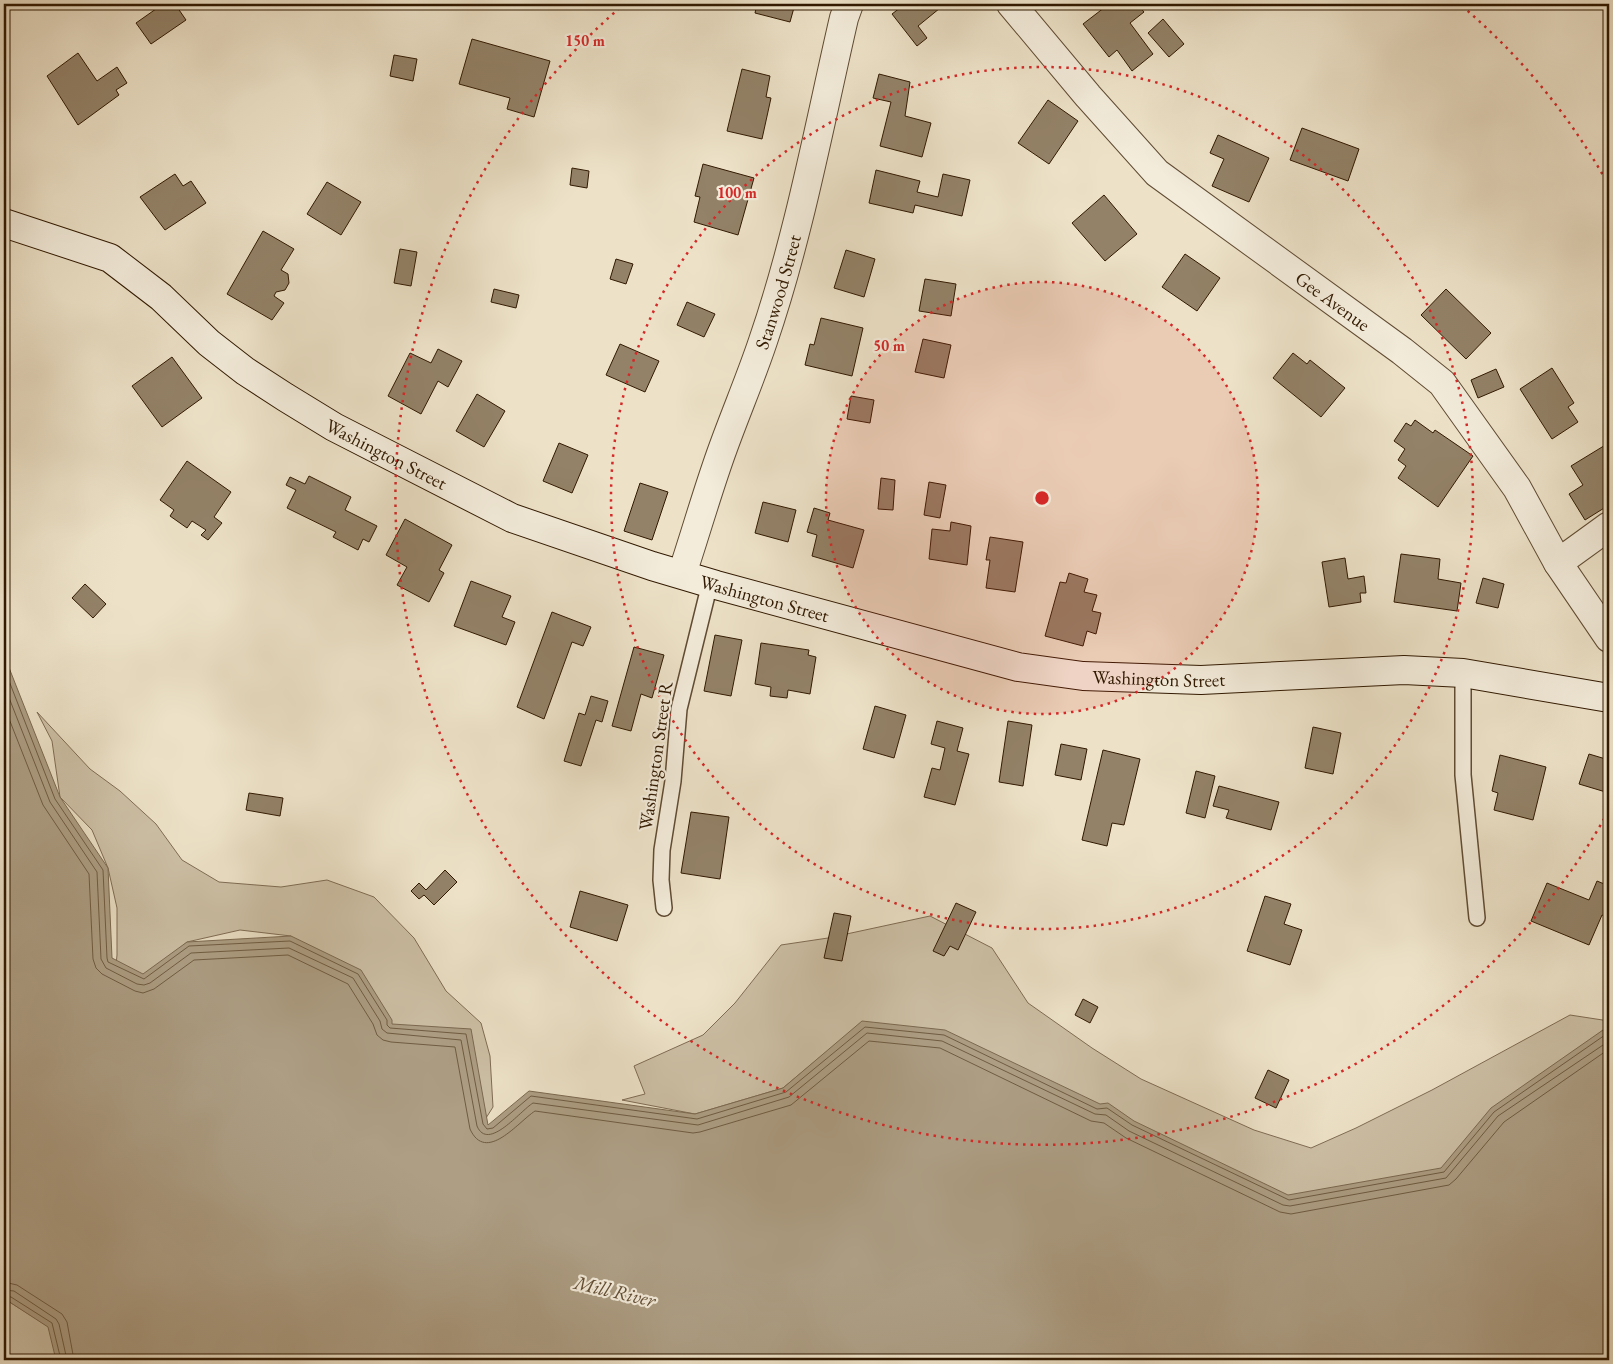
<svg xmlns="http://www.w3.org/2000/svg" width="1613" height="1364" viewBox="0 0 1613 1364" font-family="'EB Garamond',serif">
	<style>
		.green { fill: #cdc0a6; stroke: #7f6c54 }
		.water { fill: #ad9e84; stroke: #7b6950 }
		.lines { fill: none; stroke-linecap: round; stroke-linejoin: round }
		.shore { stroke: #6f5c42; stroke-width: 1 }
		.building { fill: #938268; stroke: #311901 }
		.service-casing { stroke: #604b33; stroke-width: 18 }
		.minor-casing { stroke: #604b33; stroke-width: 30 }
		.secondary-casing { stroke: #311901; stroke-width: 30 }
		.service { stroke: #f3ecdb; stroke-width: 15 }
		.minor { stroke: #f3ecdb; stroke-width: 28 }
		.secondary { stroke: #f3ecdb; stroke-width: 28 }
		.ring { fill: none; stroke: #d62828; stroke-width: 2.5; stroke-dasharray: 2.5 5 }
		.labels { text-anchor: middle; stroke-width: 4.5; stroke-linejoin: round; paint-order: stroke }
		.street-label { font-size: 19px; fill: #311901; stroke: #f3ecdb }
		.water-label { font-size: 20px; font-style: italic; fill: #634e35; stroke: #f3ecdb }
		.centre { fill: #d62828; stroke: #f3ecdb; stroke-width: 2.5 }
		.ring-label { font-size: 15px; text-anchor: middle; font-weight: bold; fill: #d62828; stroke: #f3ecdb; stroke-width: 4.5; stroke-linejoin: round; paint-order: stroke }
	</style>
	<rect width="100%" height="100%" fill="#ede2c8"/>
	<filter id="stains"><feTurbulence type="fractalNoise" baseFrequency=".004" numOctaves="4"/><feColorMatrix values="0 0 0 0 .2 0 0 0 0 .09 0 0 0 0 .02 0 0 0 .5 -.17"/></filter>
	<radialGradient id="worn" r=".72"><stop offset=".6" stop-color="#630" stop-opacity="0"/><stop offset="1" stop-color="#630" stop-opacity=".3"/></radialGradient>
	<path class="green" d="M37,712L90,769L120,791L156,824L182,860L219,882L281,887L327,880L374,897L414,938L446,991L481,1023L490,1056L493,1107L474,1137L291,936L240,930L187,942L142,982L113,997L117,955V908L108,868L92,830L60,797L52,741Z
		M930,916L992,948L1028,1003L1092,1048L1141,1079L1254,1130L1311,1148L1356,1128L1432,1090L1570,1015L1609,1021V1029L1603,1030L1430,1182L1344,1222L862,1022L783,1088L695,1114L622,1100L645,1094L634,1066L703,1035L735,1003L781,945L828,938Z
		M4,1301H8L60,1334L71,1360H4Z"/>
	<path class="water" d="M4,655L60,797L108,868L112,958L143,974L187,942L291,936L361,970L392,1020V1024L471,1029L488,1125L529,1091L695,1114L783,1088L862,1021L945,1030L1100,1104L1108,1103L1134,1121L1288,1195L1441,1168L1491,1108L1603,1030L1609,1029V1360H56L48,1327L8,1301H4Z"/>
	<g class="lines">
		<path class="shore" d="M4,668L55,799L103,870L107,958L108,962L144,979L189,946L290,941L358,974L387,1020V1025L390,1028L466,1034L483,1124L487,1129L493,1128L531,1096L697,1119L786,1092L865,1027L944,1035L1097,1109L1107,1108L1132,1125L1289,1200L1444,1172L1494,1112L1605,1035L1609,1034
			M4,685L50,802L97,872L101,959L106,968L137,984L144,985L150,983L191,953L289,948L353,978L380,1021L382,1029L387,1033L461,1040L477,1126C488,1152 520,1111 533,1103L698,1125L789,1097L867,1033L942,1041L1095,1114L1106,1115L1129,1131L1283,1205L1290,1206L1446,1178L1498,1116L1609,1041
			M4,706L43,805L89,874L93,959L96,968L102,974L135,991L143,993L154,989L194,960L288,955L348,984L373,1024L377,1035L383,1040L391,1042L455,1047L470,1129C486,1164 518,1122 535,1111L693,1133L700,1132L791,1105L869,1041L940,1048L1091,1121L1104,1123L1126,1138L1280,1212L1291,1214L1449,1185L1456,1179L1504,1122L1609,1049
			M4,1282L17,1285L62,1314L67,1322L74,1360
			M4,1290L14,1291L56,1319L59,1324L67,1360
			M4,1296L11,1297L52,1323L61,1360"/>
	</g>
	<path class="building" d="M163,4H175L186,20L151,44L136,23Z
		M757,4H795L790,22L755,13Z
		M905,4H945L918,26L927,38L917,46L892,14Z
		M1109,4H1137L1144,12L1130,23L1153,54L1132,71L1117,50L1109,57L1083,24Z
		M1163,19L1184,44L1169,57L1148,33Z
		M472,39L550,61L534,117L507,109L510,98L459,84Z
		M78,53L97,81L117,67L127,83L116,90L119,95L78,125L47,76Z
		M394,55L417,59L413,81L390,76Z
		M742,69L770,76L766,97L771,98L762,139L727,131Z
		M879,74L910,82L905,116L931,123L922,157L880,146L891,102L873,98Z
		M1048,100L1078,121L1049,164L1018,143Z
		M1302,128L1359,149L1348,181L1290,160Z
		M1218,135L1269,158L1249,202L1212,186L1224,159L1210,153Z
		M703,164L754,178L738,235L694,222L700,197L695,196Z
		M572,168L589,171L587,188L570,185Z
		M876,170L920,181L917,192L938,197L943,174L970,180L962,216L915,205L913,213L869,203Z
		M175,174L183,186L191,181L206,203L165,230L140,197Z
		M327,182L361,202L341,235L307,214Z
		M1104,195L1137,234L1105,261L1072,223Z
		M263,231L294,249L281,270L288,274L289,283L285,290L276,292L274,296L284,303L272,320L227,294Z
		M400,249L417,252L411,286L394,283Z
		M846,250L875,259L864,297L834,288Z
		M1185,254L1220,278L1197,311L1162,287Z
		M616,259L633,264L626,284L610,279Z
		M925,279L956,284L951,316L919,311Z
		M494,289L519,295L516,308L491,302Z
		M1446,289L1491,333L1466,359L1421,315Z
		M687,302L715,314L704,337L677,325Z
		M821,318L863,328L852,376L805,365L810,344L814,345Z
		M923,339L951,345L944,378L915,372Z
		M620,344L659,361L645,392L606,375Z
		M438,349L462,361L448,387L438,381L421,414L388,396L410,353L431,363Z
		M1293,353L1307,364L1310,360L1345,388L1321,417L1273,378Z
		M172,357L202,398L162,427L132,386Z
		M1552,368L1574,403L1568,407L1578,422L1552,439L1520,389Z
		M1496,369L1504,387L1478,398L1471,380Z
		M477,394L505,411L484,447L456,431Z
		M851,396L874,400L870,423L847,419Z
		M1415,420L1433,433L1435,430L1473,456L1438,507L1398,478L1406,466L1398,460L1405,449L1394,441L1406,423L1411,426Z
		M559,443L588,455L572,493L543,481Z
		M1607,444L1609,447V505L1585,520L1569,494L1583,485L1571,466Z
		M187,461L231,492L214,517L222,523L208,540L201,535L206,530L192,521L187,528L170,516L174,510L160,500Z
		M309,476L351,497L345,510L377,526L369,542L363,539L358,550L333,537L336,532L287,508L296,490L286,485L290,477L305,484Z
		M881,478L895,480L893,510L878,509Z
		M929,482L946,485L940,518L924,515Z
		M640,483L668,492L652,540L624,531Z
		M763,502L796,510L788,542L755,533Z
		M814,508L830,513L828,520L864,530L853,568L812,556L817,535L807,532Z
		M405,519L452,545L439,570L444,573L429,602L397,585L407,567L386,555Z
		M951,522L971,526L967,565L929,559L932,529L950,531Z
		M990,537L1023,542L1015,592L986,588L990,560H986Z
		M1401,554L1440,559L1438,579L1461,583L1457,611L1394,602Z
		M1345,558L1348,579L1364,576L1366,593H1360L1361,602L1329,607L1322,562Z
		M1069,573L1088,579L1084,592L1097,595L1092,611L1101,613L1096,634L1087,631L1083,646L1045,636L1060,582L1066,583Z
		M1483,578L1504,584L1498,608L1476,603Z
		M471,581L511,596L502,617L515,622L506,645L454,626Z
		M85,584L106,604L93,618L72,598Z
		M552,612L591,627L583,646L572,642L544,719L517,707Z
		M715,635L742,640L731,696L704,691Z
		M761,643L809,650L808,655L816,657L810,694L788,690L787,698L770,696L771,687L755,684Z
		M634,647L664,655L652,698L641,694L631,731L612,726Z
		M591,696L608,701L602,722L596,720L581,766L564,761L579,713L585,715Z
		M875,706L906,715L894,758L863,749Z
		M937,721L963,728L957,751L969,754L955,805L924,797L932,768L940,770L945,748L931,744Z
		M1008,721L1032,725L1023,786L999,782Z
		M1313,727L1341,733L1333,774L1305,768Z
		M1061,744L1087,749L1081,780L1055,775Z
		M1103,750L1140,759L1124,825L1112,823L1107,846L1082,840Z
		M1589,754L1609,760V793L1579,784Z
		M1500,755L1546,767L1533,820L1494,810L1498,793L1492,791Z
		M1196,771L1215,776L1205,818L1186,813Z
		M1219,786L1279,802L1271,830L1226,818L1229,810L1213,806Z
		M249,793L283,798L280,816L246,810Z
		M691,812L729,817L720,879L681,873Z
		M445,870L457,882L434,905L424,895L419,899L411,891L419,883L426,890Z
		M1597,881L1609,886V912L1607,917L1602,915L1589,945L1531,921L1547,883L1589,900Z
		M580,891L628,905L617,941L570,927Z
		M1265,896L1291,904L1284,924L1302,930L1290,965L1247,951Z
		M956,903L976,912L958,950L950,946L944,956L933,951Z
		M834,913L851,916L842,961L824,958Z
		M1083,999L1098,1007L1090,1023L1075,1015Z
		M1268,1070L1289,1080L1276,1108L1255,1098Z"/>
	<g class="lines">
		<defs>
			<path id="service" d="M1463,673V775L1477,918
				M664,908L661,880L662,850L673,781L679,709L710,583"/>
			<g id="minor">
				<path id="s1" d="M1011,4L1088,96L1157,173L1402,351L1442,383L1517,488L1558,563L1609,638"/>
				<path d="M1558,563L1609,526"/>
				<path id="s2" d="M682,574C696,532 708,489 723,448C736,412 751,377 763,341C799,236 819,126 844,18L849,4"/>
			</g>
			<g id="secondary">
				<path id="s3" d="M4,223L110,258L161,297L209,343L245,371L285,397L334,427L512,518L652,566L716,585L1018,667L1083,676L1201,680L1404,670L1463,673L1609,698"/>
			</g>
		</defs>
		<use href="#service" class="service-casing"/>
		<use href="#minor" class="minor-casing"/>
		<use href="#secondary" class="secondary-casing"/>
		<use href="#service" class="service"/>
		<use href="#minor" class="minor"/>
		<use href="#secondary" class="secondary"/>
	</g>
	<circle cx="1042" cy="498" r="216" fill="#d62828" fill-opacity=".12"/>
	<g class="ring">
		<circle cx="1042" cy="498" r="216"/>
		<circle cx="1042" cy="498" r="431"/>
		<path d="M1608 812A647 647 0 1 1 622 6M1462 6A647 647 0 0 1 1608 184"/>
	</g>
	<g class="labels">
		<g class="street-label">
			<text dy="7" stroke="none"><textPath href="#s2" startOffset="298">Stanwood Street</textPath></text>
			<text dy="7" stroke="none"><textPath href="#s1" startOffset="441">Gee Avenue</textPath></text>
			<text dy="7" stroke="none"><textPath href="#s3" startOffset="452">Washington Street</textPath></text>
			<text dy="7" stroke="none"><textPath href="#s3" startOffset="858">Washington Street</textPath></text>
			<text dy="7" stroke="none"><textPath href="#s3" startOffset="1262">Washington Street</textPath></text>
			<text transform="translate(655 756) rotate(-82)" y="7">Washington Street R</text>
		</g>
		<g class="water-label">
			<text transform="translate(615 1291) rotate(13)" y="7">Mill River</text>
		</g>
	</g>
	<circle cx="1042" cy="498" r="8" class="centre"/>
	<g class="ring-label">
		<text x="585" y="46">150 m</text>
		<text x="737" y="198">100 m</text>
		<text x="889" y="351">50 m</text>
	</g>
	<rect width="1613" height="1364" fill="none" stroke="#ede2c8" stroke-width="20"/>
	<rect x="5" y="5" width="1603" height="1354" fill="none" stroke="#311901" stroke-width="2.5"/>
	<rect x="10" y="10" width="1593" height="1344" fill="none" stroke="#311901"/>
	<rect width="100%" height="100%" filter="url(#stains)"/>
	<rect width="100%" height="100%" fill="url(#worn)"/>
</svg>
